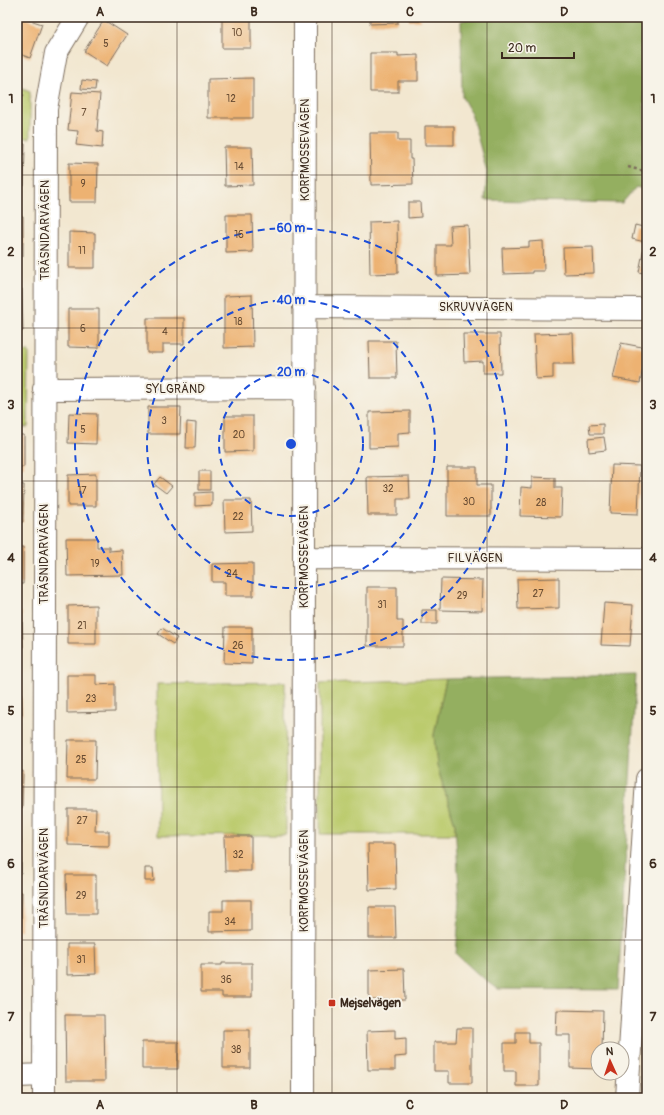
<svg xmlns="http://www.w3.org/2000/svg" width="664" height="1115" viewBox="0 0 664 1115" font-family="Pangolin,sans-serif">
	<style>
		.green { fill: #bbcb6d; stroke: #7b7a46 }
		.forest { fill: #94af60; stroke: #686c3f }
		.building { fill: #edb272 }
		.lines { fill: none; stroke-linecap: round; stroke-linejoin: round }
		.minor-casing { stroke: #7b6c5c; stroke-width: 24 }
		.path { stroke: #7b6c5c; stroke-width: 2.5; stroke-dasharray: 3 3; stroke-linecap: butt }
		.minor { stroke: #fff; stroke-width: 22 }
		.grid { fill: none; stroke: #3b2a1e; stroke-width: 1; stroke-opacity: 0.55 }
		.ring { fill: none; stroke: #1d4ed8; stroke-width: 2; stroke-dasharray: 7 5 }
		.poi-dot { fill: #c8321e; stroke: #f7f3e8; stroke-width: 1.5 }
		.labels { text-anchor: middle; stroke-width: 4; stroke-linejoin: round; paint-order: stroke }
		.number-label { font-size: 10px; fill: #684c33 }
		.street-label { font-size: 12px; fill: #3b2a1e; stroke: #f7f3e8 }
		.poi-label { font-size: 12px; font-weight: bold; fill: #3b2a1e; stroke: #f7f3e8; text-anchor: start }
		.centre { fill: #1d4ed8; stroke: #f7f3e8; stroke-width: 2 }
		.ring-label { font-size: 12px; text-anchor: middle; font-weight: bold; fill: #1d4ed8; stroke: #f7f3e8; stroke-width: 4; stroke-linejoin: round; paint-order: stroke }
		.neatline { fill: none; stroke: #3b2a1e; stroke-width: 1.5 }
		.grid-label { font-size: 13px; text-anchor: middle; font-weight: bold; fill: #3b2a1e }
	</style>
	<rect width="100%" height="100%" fill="#f7f3e8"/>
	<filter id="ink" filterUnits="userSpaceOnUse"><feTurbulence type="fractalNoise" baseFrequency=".025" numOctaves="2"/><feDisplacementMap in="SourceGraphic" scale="8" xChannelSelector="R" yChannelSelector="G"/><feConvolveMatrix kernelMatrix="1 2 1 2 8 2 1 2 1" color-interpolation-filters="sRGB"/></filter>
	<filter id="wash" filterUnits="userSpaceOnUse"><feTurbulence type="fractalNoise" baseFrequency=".012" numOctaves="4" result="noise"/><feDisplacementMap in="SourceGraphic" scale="16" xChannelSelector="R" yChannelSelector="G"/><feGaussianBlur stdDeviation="0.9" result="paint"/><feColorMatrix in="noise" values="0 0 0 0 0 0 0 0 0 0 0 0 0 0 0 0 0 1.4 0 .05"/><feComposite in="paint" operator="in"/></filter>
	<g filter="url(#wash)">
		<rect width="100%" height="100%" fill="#f2e7d0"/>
		<path class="green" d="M17,86L30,91V138H17Z
			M17,351L29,352L28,427H17Z
			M446,679L434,735L437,766L455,824V834H320V683Z
			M285,682L286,835L158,836L157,684Z"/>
		<path class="forest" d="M476,17H647V54L643,72L645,118V145L647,146V190L636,187L622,203L485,200L487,172L471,113L462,97L461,21Z
			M636,675L618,990L498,989L478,974L456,954L460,902L455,824L437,766L434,735L446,679Z"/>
		<g id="blocks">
			<path class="building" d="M17,17H21L42,24L30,58L17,53Z
				M222,17H251V48H222Z
				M370,17H398V23L370,24Z
				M409,17H420V21H409Z
				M104,20L127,35L107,66L84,51Z
				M370,53H398V56L418,55V81H398V92H370Z
				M253,78V118H208V79Z
				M82,80L96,82L95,90L81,89Z
				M72,92L100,94L97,131L103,132L102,148L76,145L78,131L68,130Z
				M425,126H454V145H425Z
				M370,133H398V141H410V159H412L413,184L371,185Z
				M17,144H25L24,186H17Z
				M224,147H252L253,185L225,186Z
				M69,163L98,164L97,202H69Z
				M408,202H420L421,217L408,218Z
				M226,215H252L253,252L226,253Z
				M17,216H23V256H17Z
				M397,221L398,273L370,274L369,222Z
				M468,225L470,275L437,276V245H451L450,226Z
				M635,225L647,228V274L639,272L645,242L632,239Z
				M69,232L95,233V268H69Z
				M543,241L544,271H532V273L503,274L502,248L529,247V242Z
				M593,247L594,273L564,274L563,248Z
				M17,289H22L23,331H17Z
				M252,295L253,347L224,348V296Z
				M68,309H99V348L68,347Z
				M147,318H184V344H163V353H147Z
				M573,333L574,364H553V378L536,379L534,334Z
				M463,334H500L501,373H483V361L464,362Z
				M369,341H396L397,378H370Z
				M621,343L647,348L640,383L613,378Z
				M148,407H181L180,434H148Z
				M410,411V432L398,433V447L369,448V412Z
				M69,413L97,414L96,444L68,443Z
				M225,416H253V451L225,452Z
				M187,422L196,423L195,448H186Z
				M603,424V434H590L589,425Z
				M17,435H24V467H17Z
				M604,437L606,450L589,452L588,439Z
				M612,465L640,466L638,514L610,513Z
				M447,467H477V485H491V516H447Z
				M199,471H210V490H199Z
				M96,474V506H68V475Z
				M409,476L410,499H397V515H368L367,477Z
				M160,477L172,486L166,493L154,484Z
				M532,477L555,478V488H562L561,517L520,516L521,487L532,488Z
				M17,484L24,485L23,522H17Z
				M212,492V505L195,506V493Z
				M224,500H251L252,531L225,532Z
				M66,538H97V547H109V551L122,550L123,575L67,576Z
				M17,547H23V584H17Z
				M253,563V596H225V582H212V564Z
				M559,578V608L518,609L517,579Z
				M441,579L483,580L482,611L440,610Z
				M367,587H397V621H403V646H367Z
				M604,603L633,605L630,646L601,645Z
				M96,605V644H68V606Z
				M422,610H437V624H422Z
				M17,612H22L23,648H17Z
				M225,627H252V664L224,663Z
				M162,628L177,638L173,644L158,634Z
				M67,675H96V685L115,684V712L67,713Z
				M17,678H21L22,714H17Z
				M68,740H96L95,779H67Z
				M17,771H23L22,808H17Z
				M68,809H96L95,831H109V846L68,845Z
				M224,836H251V871H225Z
				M17,837H21V873H17Z
				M368,844H395L396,889L369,890Z
				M145,868H153L154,881H145Z
				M66,875H96V914H67Z
				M17,892H22L21,931H17Z
				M223,900H251V931L209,932V911H223Z
				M369,907H395L396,938H369Z
				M67,944H95L96,974L67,975Z
				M222,963H252V997H222V992H201V965H222Z
				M404,969L405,1000H369V970Z
				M557,1010L603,1011L602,1049H598V1069L570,1068V1035H556Z
				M65,1015H104L105,1081H66Z
				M457,1028H472V1083H449V1071H434V1042H456Z
				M17,1030H22V1066H17Z
				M223,1030H250V1068H223Z
				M395,1030V1039L406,1038V1056L395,1057V1070H368L367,1031Z
				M516,1032H529V1043H539V1086H516V1071H504V1043H516Z
				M142,1042H178V1069H142Z"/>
		</g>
	</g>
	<g filter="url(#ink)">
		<use href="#blocks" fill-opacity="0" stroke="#7b6c5c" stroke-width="1"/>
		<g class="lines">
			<defs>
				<path id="minor" d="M304,307L647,309
					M44,389L305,388
					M304,558L647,559
					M17,1076L44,1075
					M44,1098L46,109L56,53L78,17
					M303,1098L305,17
					M627,1098L647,779"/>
			</defs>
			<use href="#minor" class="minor-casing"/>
			<path class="path" d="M17,94L24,96
				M628,167L647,172"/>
			<use href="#minor" class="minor"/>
		</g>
	</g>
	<path class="grid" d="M177,17V1098M332,17V1098M487,17V1098M17,175H647M17,328H647M17,481H647M17,634H647M17,787H647M17,940H647"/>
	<g class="ring">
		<circle cx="291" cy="444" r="72"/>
		<circle cx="291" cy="444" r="144"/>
		<circle cx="291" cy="444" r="216"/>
	</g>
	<rect class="poi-dot" x="328" y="999" width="8" height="8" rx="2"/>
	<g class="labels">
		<g class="number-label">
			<text x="237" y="36">10</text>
			<text x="106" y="47">5</text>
			<text x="231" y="102">12</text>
			<text x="84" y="116">7</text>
			<text x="239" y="170">14</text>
			<text x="83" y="187">9</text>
			<text x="239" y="238">16</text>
			<text x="82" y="254">11</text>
			<text x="238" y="325">18</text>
			<text x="83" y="332">6</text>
			<text x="165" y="335">4</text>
			<text x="164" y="424">3</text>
			<text x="83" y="433">5</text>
			<text x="239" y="438">20</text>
			<text x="388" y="492">32</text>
			<text x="82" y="494">17</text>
			<text x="469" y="505">30</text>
			<text x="541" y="506">28</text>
			<text x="238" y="520">22</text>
			<text x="95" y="567">19</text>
			<text x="232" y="577">24</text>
			<text x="538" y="597">27</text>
			<text x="462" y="599">29</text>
			<text x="382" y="608">31</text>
			<text x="82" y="629">21</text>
			<text x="238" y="649">26</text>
			<text x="91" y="702">23</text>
			<text x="81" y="763">25</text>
			<text x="82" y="824">27</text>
			<text x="238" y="858">32</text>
			<text x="81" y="899">29</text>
			<text x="230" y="925">34</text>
			<text x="81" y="963">31</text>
			<text x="226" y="983">36</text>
			<text x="236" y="1053">38</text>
		</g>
		<g class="street-label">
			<text transform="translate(305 150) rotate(-90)" y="4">KORPMOSSEVÄGEN</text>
			<text transform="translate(45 230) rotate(-90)" y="4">TRÄSNIDARVÄGEN</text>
			<text x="476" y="311">SKRUVVÄGEN</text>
			<text x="175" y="393">SYLGRÄND</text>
			<text transform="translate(44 554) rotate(-90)" y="4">TRÄSNIDARVÄGEN</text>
			<text transform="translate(304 557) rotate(-90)" y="4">KORPMOSSEVÄGEN</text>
			<text x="475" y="562">FILVÄGEN</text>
			<text transform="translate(44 878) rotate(-90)" y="4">TRÄSNIDARVÄGEN</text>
			<text transform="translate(304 881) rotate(-90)" y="4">KORPMOSSEVÄGEN</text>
		</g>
		<g class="poi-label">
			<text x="340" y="1007">Mejselvägen</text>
		</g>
	</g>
	<circle cx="291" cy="444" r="6" class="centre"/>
	<g class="ring-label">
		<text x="291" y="232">60 m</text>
		<text x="291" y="304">40 m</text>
		<text x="291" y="376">20 m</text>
	</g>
	<rect width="664" height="1115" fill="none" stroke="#f7f3e8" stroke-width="44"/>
	<g transform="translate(610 1061) rotate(357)"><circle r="19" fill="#f7f3e8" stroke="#aca397"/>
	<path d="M0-3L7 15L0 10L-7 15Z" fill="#c8321e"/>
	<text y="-6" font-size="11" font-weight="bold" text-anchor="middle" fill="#3b2a1e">N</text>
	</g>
	<path d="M502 52v6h72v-6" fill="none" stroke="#3b2a1e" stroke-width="2"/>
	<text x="508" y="52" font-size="12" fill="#3b2a1e" stroke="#f7f3e8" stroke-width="3" paint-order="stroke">20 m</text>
	<rect x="22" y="22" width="620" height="1071" class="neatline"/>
	<g class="grid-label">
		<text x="100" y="16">A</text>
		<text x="254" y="16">B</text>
		<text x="410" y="16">C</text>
		<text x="564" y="16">D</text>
		<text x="11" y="103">1</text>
		<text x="653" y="103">1</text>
		<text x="11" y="256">2</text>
		<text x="653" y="256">2</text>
		<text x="11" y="409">3</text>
		<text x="653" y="409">3</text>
		<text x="11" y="562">4</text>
		<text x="653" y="562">4</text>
		<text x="11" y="715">5</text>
		<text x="653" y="715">5</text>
		<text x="11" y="868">6</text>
		<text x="653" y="868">6</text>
		<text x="11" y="1021">7</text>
		<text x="653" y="1021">7</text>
		<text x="100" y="1109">A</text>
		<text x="254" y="1109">B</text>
		<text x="410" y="1109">C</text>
		<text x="564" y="1109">D</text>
	</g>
</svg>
